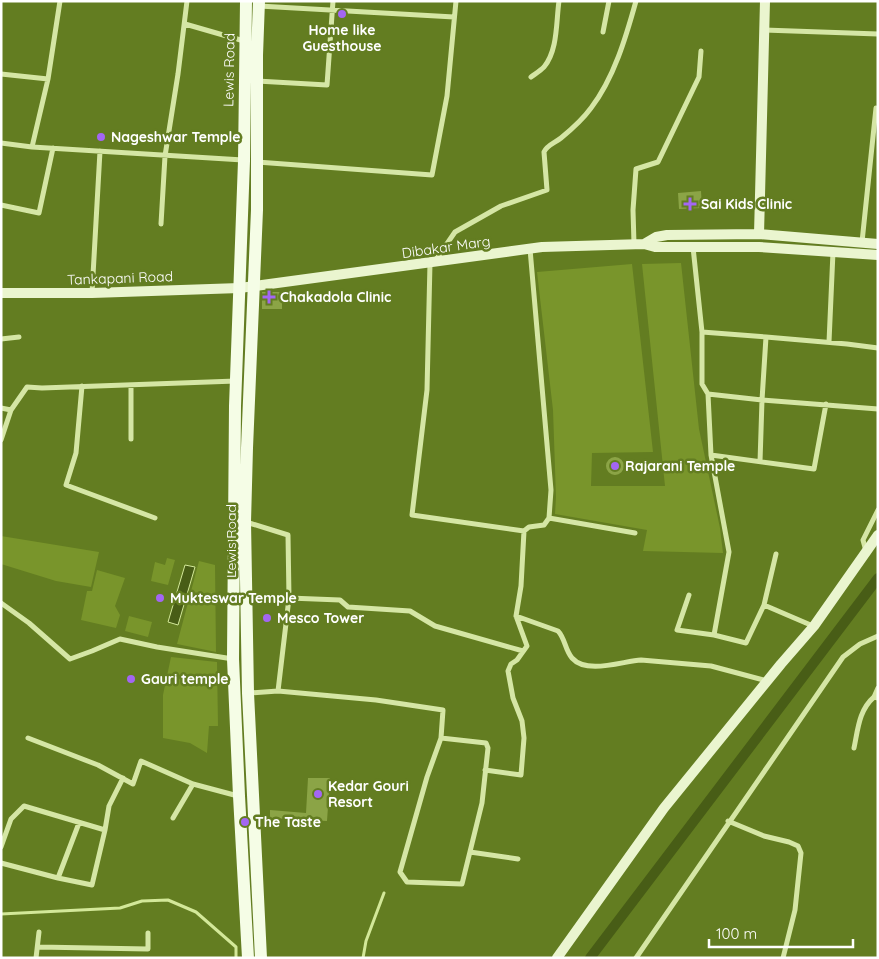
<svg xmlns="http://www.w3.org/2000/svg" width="879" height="959" viewBox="0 0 879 959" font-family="Quicksand,sans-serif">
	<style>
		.green { fill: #79952b }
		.water { fill: #485d16; stroke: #d3e899 }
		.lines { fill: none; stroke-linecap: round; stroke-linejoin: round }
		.stream { stroke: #d3e899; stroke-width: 3 }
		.canal { stroke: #485d16; stroke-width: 10 }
		.building { fill: #8ba446 }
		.street { stroke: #d5e6a5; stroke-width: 5 }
		.secondary { stroke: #eaf5cf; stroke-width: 10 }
		.primary { stroke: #f5fde6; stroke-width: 12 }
		.poi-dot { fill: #a366f3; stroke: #637d21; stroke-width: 2 }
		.labels { text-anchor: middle; stroke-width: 5; stroke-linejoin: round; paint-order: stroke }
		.poi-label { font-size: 14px; font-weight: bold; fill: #fff; stroke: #637d21; text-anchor: start }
		.street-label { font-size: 14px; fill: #fff; stroke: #637d21 }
	</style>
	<rect width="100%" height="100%" fill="#637d21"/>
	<path class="green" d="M681,263L699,429L720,528L723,553L643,551L647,530L555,514L556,497L553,410L537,272L632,264L653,452L592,453L591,486H665L642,264Z
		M1,536L99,552L91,587L56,581L1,564Z
		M167,558L175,560L168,585L151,581L155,562L165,565Z
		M199,561L215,565L216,652L177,644Z
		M97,570L125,578L115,606L120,615L116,628L81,620L87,591H92Z
		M129,616L152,622L148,637L125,631Z
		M171,657L217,662L218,726H209L207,753L190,743L163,738V695Z"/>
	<path class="water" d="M185,565L195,567L178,625L168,622Z"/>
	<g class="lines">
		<path class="stream" d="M1,914L120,908L142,901L168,900L196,912L236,947V958
			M363,958L366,941L384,893"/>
		<path class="canal" d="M590,958L878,578"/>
	</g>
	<path class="building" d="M701,191L702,208L679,209L678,193Z
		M262,292H282V309H262Z
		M606 466a9 9 0 1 1 18 0a9 9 0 1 1-18 0Z
		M308,778H330L327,821L270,818V810L306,813Z"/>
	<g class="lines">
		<path class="street" d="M259,6L454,17
			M185,24L244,41
			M764,30L878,34
			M603,32L609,1
			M1,74L48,79
			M531,77C535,74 540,71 544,67C558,50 556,22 559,1
			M257,81L327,85L333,1
			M1,143L32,147L243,160
			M32,147L48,79L60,1
			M257,162L432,175L447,96L456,1
			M1,205L39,213L53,148
			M161,224L165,156L178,74L187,1
			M862,242L876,108
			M634,244L633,210L636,169L658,162L699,77L701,51
			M693,247L702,332V384L708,394L711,455L729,552L714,635L746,643L764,605
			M530,249L551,490L549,518
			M435,261L455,232L501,206L547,190L544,152C547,145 555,143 561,138C572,129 583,119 591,108C614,78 626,37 636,1
			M430,263L427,390L412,515L524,531L529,527L544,525L549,518L635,533
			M92,293L100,151
			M702,332L766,337
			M1,339L19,337
			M829,342L833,252
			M878,348L847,344L766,337L762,400L878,409
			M82,386L76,453L66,485L155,518
			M708,394L762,400L760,462
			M1,408L11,410L27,387L42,388L236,381
			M131,439V385
			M1,440L11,410
			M711,455L814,469L826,404
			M246,522L288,535L289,598L278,691L376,700L443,710L441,738
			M866,551L863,540L878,510
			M776,554L764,605L813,626
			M689,595L677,630L714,635
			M289,598L340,600L348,607L410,611L435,626L523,651
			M1,603L29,623L70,659L92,651L120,639L157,647L233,659
			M516,616L558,631C565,638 565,650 572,658C587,675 623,661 641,660L711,666L767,681
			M878,688L874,697L878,698
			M249,693L278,691
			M28,738L98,765L133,784L141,761L193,784L238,796
			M441,738L486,743L488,748L482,803L462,884L407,882L400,872L427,777Z
			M854,748C858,729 859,710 874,697
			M485,770L521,775L524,738L522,721L513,698L508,671L511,664L517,660L527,646L516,616L521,586L524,531
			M173,818L193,784
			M728,821L764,836L789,842L798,846L801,853L795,910L783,958
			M79,823L58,878L92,885L105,830
			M1,847L11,819L24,806L105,830L109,806L123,778
			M470,852L518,859
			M1,863L58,878
			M38,947L148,949V933
			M36,958L39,932
			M636,958L843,657L860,644L878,636"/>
		<path class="secondary" d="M759,234L765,1
			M644,244L656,237L667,235L759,234L878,244
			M1,293H92L240,288L542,247L644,244L655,247H759L878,255
			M557,958L664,808L781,664L814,626L878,535"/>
		<path class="primary" d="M246,1L244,161L235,406L233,659L239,796L248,958
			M259,1L257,55V210L247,448L245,522L248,693L261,958"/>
	</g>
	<g class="poi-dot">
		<circle cx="342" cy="14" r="5"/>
		<circle cx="101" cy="137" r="5"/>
		<path d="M687.5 196.5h5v5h5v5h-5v5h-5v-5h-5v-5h5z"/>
		<path d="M266.5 289.5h5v5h5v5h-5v5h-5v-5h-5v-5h5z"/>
		<circle cx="615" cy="466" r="5"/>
		<circle cx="160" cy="598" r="5"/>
		<circle cx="267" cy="618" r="5"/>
		<circle cx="131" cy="679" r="5"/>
		<circle cx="318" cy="794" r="5"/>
		<circle cx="245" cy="822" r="5"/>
	</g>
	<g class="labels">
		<g class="poi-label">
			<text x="342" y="35" text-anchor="middle">Home like<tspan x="342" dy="16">Guesthouse</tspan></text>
			<text x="111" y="142">Nageshwar Temple</text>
			<text x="701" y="209">Sai Kids Clinic</text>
			<text x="280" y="302">Chakadola Clinic</text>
			<text x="625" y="471">Rajarani Temple</text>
			<text x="170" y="603">Mukteswar Temple</text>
			<text x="277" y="623">Mesco Tower</text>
			<text x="141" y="684">Gauri temple</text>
			<text x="328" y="791">Kedar Gouri<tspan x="328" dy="16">Resort</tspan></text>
			<text x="255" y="827">The Taste</text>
		</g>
		<g class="street-label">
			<text transform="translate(229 70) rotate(-89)" y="5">Lewis Road</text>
			<text transform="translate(446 247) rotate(-8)" y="5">Dibakar Marg</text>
			<text transform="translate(120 278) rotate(-2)" y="5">Tankapani Road</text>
			<text transform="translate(231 541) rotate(-90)" y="5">Lewis Road</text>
		</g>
	</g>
	<rect width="879" height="959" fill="none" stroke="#ffffff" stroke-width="5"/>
	<path d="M709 939v8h144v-8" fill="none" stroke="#ffffff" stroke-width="2.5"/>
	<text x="716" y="939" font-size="15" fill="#ffffff" stroke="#637d21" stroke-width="4" paint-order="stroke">100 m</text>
</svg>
